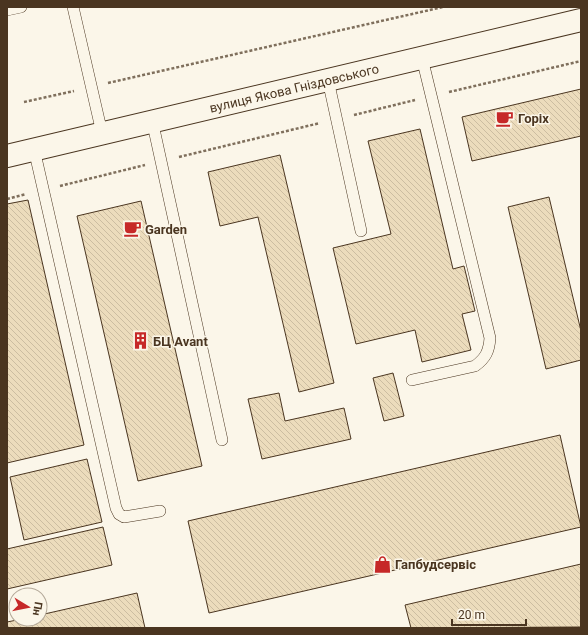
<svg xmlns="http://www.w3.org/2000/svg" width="588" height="635" viewBox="0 0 588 635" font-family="Roboto,sans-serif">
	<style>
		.building { fill: url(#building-back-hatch); stroke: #4a3520 }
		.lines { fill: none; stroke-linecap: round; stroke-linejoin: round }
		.service-casing { stroke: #4a3520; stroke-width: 12 }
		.minor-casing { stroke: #4a3520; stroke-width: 24 }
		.path { stroke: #7f6f5c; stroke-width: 2.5; stroke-dasharray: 3 2; stroke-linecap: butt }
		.service { stroke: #fbf6e9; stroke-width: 11 }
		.minor { stroke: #fbf6e9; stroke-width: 22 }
		.labels { text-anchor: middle; stroke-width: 3; stroke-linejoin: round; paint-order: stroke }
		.street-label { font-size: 13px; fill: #4a3520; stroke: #fbf6e9 }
		.poi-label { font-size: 13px; font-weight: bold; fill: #4a3520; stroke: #fbf6e9; text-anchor: start }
	</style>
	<defs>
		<pattern id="building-back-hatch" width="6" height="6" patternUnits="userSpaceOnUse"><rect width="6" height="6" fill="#ecdcbc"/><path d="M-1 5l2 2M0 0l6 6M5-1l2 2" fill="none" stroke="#ccbda1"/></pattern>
	</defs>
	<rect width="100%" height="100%" fill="#fbf6e9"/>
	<path class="building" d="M581,89V136L472,161L462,117Z
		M420,129L453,269L464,266L475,311L462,314L471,350L422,362L415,330L356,344L333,248L391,234L368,141Z
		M280,155L334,383L299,392L258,217L220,226L208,172Z
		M549,197L581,331V360L546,369L508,207Z
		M28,200L84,445L7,463V204Z
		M141,201L202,466L138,481L77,216Z
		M393,373L404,416L384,421L373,378Z
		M279,393L285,421L344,408L351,439L262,459L248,399Z
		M560,435L581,527L209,613L188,521Z
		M87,459L102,522L24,540L10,477Z
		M103,527L112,565L7,589V549Z
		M581,564V627L411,628L405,605Z
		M137,593L145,628H7V622L22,619H40V615Z"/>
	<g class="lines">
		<defs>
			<path id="service" d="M73,7L102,133
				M7,10L21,7
				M328,80L361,231
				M152,120L222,440
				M34,149L116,508L119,514L124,517L160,511
				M412,380L475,366C486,358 489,351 490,338L422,58"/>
			<g id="minor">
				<path id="s1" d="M7,156L581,20"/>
			</g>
		</defs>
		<use href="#service" class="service-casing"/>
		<use href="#minor" class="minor-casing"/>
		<path class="path" d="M108,83L443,7
			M449,92L581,61
			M24,102L74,91
			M354,115L415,100
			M179,157L320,123
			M60,186L145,165
			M7,199L26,194"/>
		<use href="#service" class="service"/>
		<use href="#minor" class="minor"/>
	</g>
	<defs>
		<symbol id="cafe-bare" viewBox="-9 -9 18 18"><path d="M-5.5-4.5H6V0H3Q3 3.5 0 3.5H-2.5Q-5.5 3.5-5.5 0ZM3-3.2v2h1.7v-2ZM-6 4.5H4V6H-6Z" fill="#c62828" stroke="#fbf6e9" stroke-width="2.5" paint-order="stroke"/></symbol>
		<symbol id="building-bare" viewBox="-9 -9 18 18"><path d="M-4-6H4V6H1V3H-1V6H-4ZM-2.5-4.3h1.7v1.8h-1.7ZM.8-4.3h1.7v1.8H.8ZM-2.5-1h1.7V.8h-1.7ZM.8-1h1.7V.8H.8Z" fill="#c62828" stroke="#fbf6e9" stroke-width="2.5" paint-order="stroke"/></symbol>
		<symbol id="shop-bare" viewBox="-9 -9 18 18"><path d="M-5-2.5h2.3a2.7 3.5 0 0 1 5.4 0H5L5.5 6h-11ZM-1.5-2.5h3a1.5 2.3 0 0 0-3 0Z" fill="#c62828" stroke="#fbf6e9" stroke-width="2.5" paint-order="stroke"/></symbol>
	</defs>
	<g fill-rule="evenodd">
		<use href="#cafe-bare" x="492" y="106" width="25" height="25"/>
		<use href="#cafe-bare" x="120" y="216" width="25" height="25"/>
		<use href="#building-bare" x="128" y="328" width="25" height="25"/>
		<use href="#shop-bare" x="370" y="552" width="25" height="25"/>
	</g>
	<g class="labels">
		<g class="street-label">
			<text dy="5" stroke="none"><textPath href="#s1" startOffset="295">вулиця Якова Гніздовського</textPath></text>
		</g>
		<g class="poi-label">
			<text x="518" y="123">Горіх</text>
			<text x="145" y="234">Garden</text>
			<text x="153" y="346">БЦ Avant</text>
			<text x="395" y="569">Гапбудсервіс</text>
		</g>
	</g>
	<rect width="588" height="635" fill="none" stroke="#4a3520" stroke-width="16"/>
	<g transform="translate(28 607) rotate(100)"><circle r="19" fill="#fbf6e9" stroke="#b4a999"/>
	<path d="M0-3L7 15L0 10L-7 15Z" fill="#c62828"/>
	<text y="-6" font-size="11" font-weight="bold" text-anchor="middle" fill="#4a3520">Пн</text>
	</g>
	<path d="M452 619v6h74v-6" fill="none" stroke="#4a3520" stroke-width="2"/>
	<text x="458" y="619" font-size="12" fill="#4a3520" stroke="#fbf6e9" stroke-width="3" paint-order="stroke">20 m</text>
</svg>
